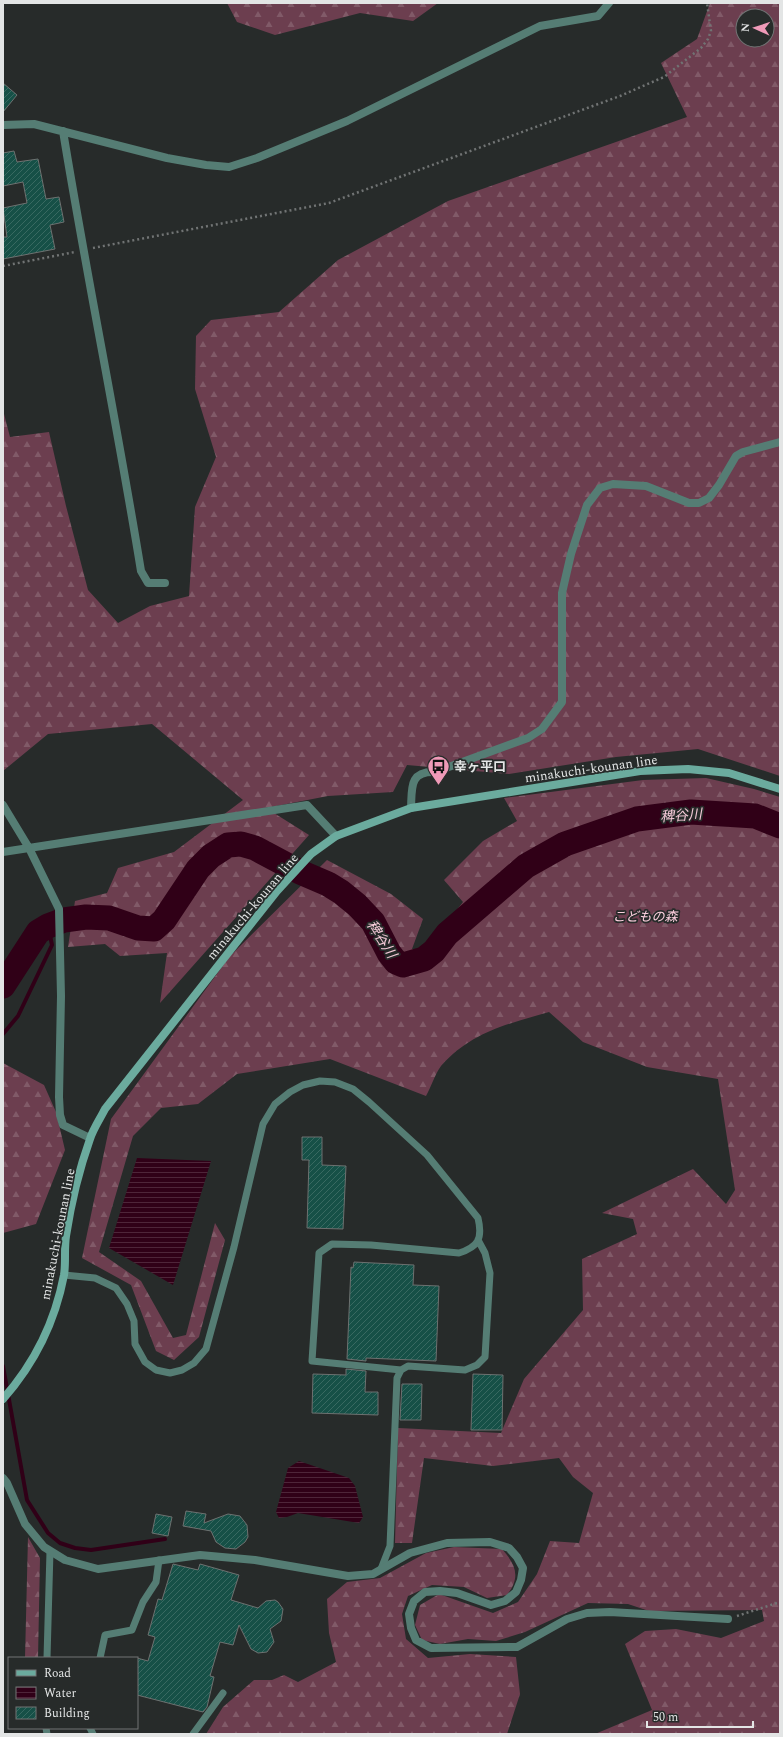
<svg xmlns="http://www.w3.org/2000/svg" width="783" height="1737" viewBox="0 0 783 1737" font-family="Spectral,'Noto Sans JP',serif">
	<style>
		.forest { fill: url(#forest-firs); fill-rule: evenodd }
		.water { fill: url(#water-rules) }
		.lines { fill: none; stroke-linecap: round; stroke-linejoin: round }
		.stream { stroke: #300017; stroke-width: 4 }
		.river { stroke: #300017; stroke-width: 25 }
		.building { fill: url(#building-hatch); stroke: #6d7170 }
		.path { stroke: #717474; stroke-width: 2.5; stroke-dasharray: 2 3; stroke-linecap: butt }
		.service { stroke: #557d74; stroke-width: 7 }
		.minor { stroke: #557d74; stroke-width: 8 }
		.secondary { stroke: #6bab9e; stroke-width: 8 }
		.labels { text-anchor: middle; stroke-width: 3.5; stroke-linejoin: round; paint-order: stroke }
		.poi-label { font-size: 13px; font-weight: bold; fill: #e3e5e5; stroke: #272b2a; text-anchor: start }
		.street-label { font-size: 13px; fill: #e3e5e5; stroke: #272b2a }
		.park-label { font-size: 13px; font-style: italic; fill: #fbcfdd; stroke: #272b2a }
		.water-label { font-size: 14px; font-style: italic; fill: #f6cad9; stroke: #272b2a }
	</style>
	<defs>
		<pattern id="forest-firs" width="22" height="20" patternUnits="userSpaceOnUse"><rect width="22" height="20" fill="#6c3e4f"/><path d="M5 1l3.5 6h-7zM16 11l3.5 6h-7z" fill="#815a68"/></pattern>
		<pattern id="water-rules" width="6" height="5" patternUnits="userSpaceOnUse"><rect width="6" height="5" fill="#300017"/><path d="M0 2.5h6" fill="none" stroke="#4e2539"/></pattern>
		<pattern id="building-hatch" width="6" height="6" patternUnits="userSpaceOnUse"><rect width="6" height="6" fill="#165047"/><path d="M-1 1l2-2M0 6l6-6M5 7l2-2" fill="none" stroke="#386961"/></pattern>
	</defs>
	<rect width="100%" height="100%" fill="#272b2a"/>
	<path class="forest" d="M227,3H438L413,21L360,13L275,35L237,22Z
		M710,3H780V776L698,749L616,757L509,774L407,765L393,792L328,796L266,808L309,835L160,1003L167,953L120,956L105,944L68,947L75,901L107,893L118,868L174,852L243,800L152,724L48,734L3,771V410L10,437L49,432L66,506L88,590L118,623L150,606L189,596L195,507L216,457L195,389L196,336L211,320L279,312L338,260L448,201L687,117L661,63L697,39ZM743,16H767V40H743Z
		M706,778L754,789L780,797V1734H595L652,1710L625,1644L645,1631L676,1629L721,1638L764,1621L762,1610L649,1611L628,1604L588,1603L525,1632L496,1641L468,1639L440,1644L422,1640L415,1625L420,1605L439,1594L493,1613L518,1602L537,1574L550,1541L579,1543L593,1493L573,1477L559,1458L493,1466L424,1458L412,1543H395L398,1428L501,1433L524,1379L583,1310L582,1259L637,1234L633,1219L602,1213L693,1169L726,1204L735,1190L718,1079L647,1067L583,1042L549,1012C508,1024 471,1032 441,1066C435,1074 431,1087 426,1096L330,1059L237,1074L198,1104L161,1108L133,1136L99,1252L141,1281L173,1338L186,1335L215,1223L225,1240L199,1337L174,1360L156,1351L131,1285L82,1258L111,1119L230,956L327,860L391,894L423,919L412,949L424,952L463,902L444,880L483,841L517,821L504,798L643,780Z
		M3,1063L44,1085L56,1112L65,1150L36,1224L3,1233Z
		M28,1537L40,1558L38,1658H25Z
		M454,1547L502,1549C516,1565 521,1577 507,1595L487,1598L464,1587L432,1585L408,1596L402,1614L406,1639L428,1658L470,1654L516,1657L520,1694L507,1734H206L223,1707L254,1680H272L284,1675L298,1682L336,1662L329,1633L327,1599L347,1582L380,1578L426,1553Z"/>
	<path class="water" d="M137,1158L211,1161L173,1285L109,1248Z
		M299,1461L349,1478L355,1486L363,1517L359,1523L298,1513L287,1517L279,1518L276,1512L288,1468Z"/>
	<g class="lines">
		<path class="stream" d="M3,1034L18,1016L52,945L48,926
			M3,1366L27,1500L48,1533L60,1543L75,1548L91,1550L165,1539"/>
		<path class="river" d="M3,986L38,932L48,926L64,920L86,917L109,918L138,928L154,929L164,920L198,869L211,856L228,845L241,844L255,848L300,872L328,884L341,892L357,905L373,922L389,953L396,962L403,965L424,959L434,951L447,934L526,866L565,844L637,819L691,812L755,816L780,826"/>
	</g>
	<path class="building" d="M3,83L17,95L3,112Z
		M14,151L17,162L38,159L46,199L59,197L64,222L50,225L55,249L3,259V237H7L3,208L27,203L23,182L3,186V153Z
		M302,1137H322V1165L346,1166L343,1229L307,1228L309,1160H302Z
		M354,1262L414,1265L413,1285L439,1286L436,1361L366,1358V1361L347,1359L351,1267L353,1268Z
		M346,1369L366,1371L365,1392H378V1415L312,1413L313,1374L346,1375Z
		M473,1374L503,1375L502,1430H471Z
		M402,1384H422L421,1420H400Z
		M186,1511L206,1514L204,1523L228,1514L240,1516L247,1525L248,1537L245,1542L236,1549L225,1548L216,1542L211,1531L183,1526Z
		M156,1514L172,1517L168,1536L152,1533Z
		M173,1564L198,1570L200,1564L239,1575L231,1600L258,1608L266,1601L275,1600L278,1602L283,1609L281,1621L270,1629L274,1642L267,1652L258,1653L251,1649L239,1625L233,1645L220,1642L210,1676L214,1677L207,1707L203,1712L137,1695V1658L148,1661L155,1637L148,1635L158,1599L162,1600Z"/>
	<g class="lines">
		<path class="path" d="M93,248L329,203L620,96L664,77L701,48L708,39L711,31L707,3
			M3,266L75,252
			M737,1616L780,1602"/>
		<path class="service" d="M64,1275L95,1278L116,1288L127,1304L134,1321L135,1344L145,1362L156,1370L170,1373L182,1370L194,1363L206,1349L234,1247L263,1124L275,1104L290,1092L303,1085L320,1081L335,1082L353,1089L369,1102L427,1155L478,1218C483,1239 478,1247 459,1253L371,1245L332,1244L319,1253L312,1361L401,1370
			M381,1569L390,1546L397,1378L401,1370L408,1366L465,1370L477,1365L485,1357L490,1273L485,1253L478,1240
			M47,1658L50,1551
			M100,1658L105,1635L132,1630L143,1602L156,1582L159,1560
			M46,1728L47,1734
			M90,1728L93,1734
			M193,1734L223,1693"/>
		<path class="minor" d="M3,125L34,124L167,158L206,165L229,167L257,158L347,121L540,26L598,16L609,3
			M63,131C87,278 117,423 141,571L148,583H165
			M3,805L29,848L59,909L61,996L59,1097L60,1115L63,1125L90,1138
			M411,808C412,788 409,771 435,772L528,738L542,729L562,702V593L571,554L587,505L600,488L613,484L646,486L689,503H699L709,498L719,485L736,456L743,452L780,442
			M3,852L307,805L336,836
			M3,1478L7,1483L25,1524L44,1547L65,1560L98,1569L200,1555L255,1560L348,1576L373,1574L410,1553L447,1543L490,1542L509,1548L517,1557L523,1568L521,1580L516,1592L505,1601L491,1605L457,1593L440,1591L425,1592L414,1601L409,1614L411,1628L416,1640L431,1648L517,1647L567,1619L587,1613L610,1612L728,1619"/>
		<path class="secondary" d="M3,1399C34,1364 55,1322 64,1275C66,1263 64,1249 66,1236C71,1203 79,1170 90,1139C93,1129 100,1119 105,1109L277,891L311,854L336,836L411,808L640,771L688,769L729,773L780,789"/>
	</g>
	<defs>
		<symbol id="bus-pin" viewBox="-11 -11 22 30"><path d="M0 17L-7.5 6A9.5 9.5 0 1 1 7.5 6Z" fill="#ef9ab8" stroke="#272b2a"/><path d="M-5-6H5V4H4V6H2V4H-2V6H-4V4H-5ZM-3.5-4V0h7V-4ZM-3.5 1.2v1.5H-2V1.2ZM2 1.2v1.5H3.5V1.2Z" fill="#111"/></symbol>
	</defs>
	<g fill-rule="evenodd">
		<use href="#bus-pin" x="426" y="754" width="25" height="34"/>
	</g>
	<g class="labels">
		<g class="poi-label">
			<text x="454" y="771">幸ヶ平口</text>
		</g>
		<g class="street-label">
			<text transform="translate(591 768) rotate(-8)" y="5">minakuchi-kounan line</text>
			<text transform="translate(252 906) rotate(-50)" y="5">minakuchi-kounan line</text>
			<text transform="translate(57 1234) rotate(-79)" y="5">minakuchi-kounan line</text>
		</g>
		<g class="park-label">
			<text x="645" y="921">こどもの森</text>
		</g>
		<g class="water-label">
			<text transform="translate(681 815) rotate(-4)" y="5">稗谷川</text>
			<text transform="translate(382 939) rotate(57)" y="5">稗谷川</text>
		</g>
	</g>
	<rect width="783" height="1737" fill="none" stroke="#e3e5e5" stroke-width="8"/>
	<rect x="8" y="1657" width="130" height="72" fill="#272b2a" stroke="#727575"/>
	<rect x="16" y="1670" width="20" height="6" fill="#6bab9e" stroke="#727575"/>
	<text x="44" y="1677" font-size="12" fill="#e3e5e5">Road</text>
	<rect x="16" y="1687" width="20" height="12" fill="url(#water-rules)" stroke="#727575"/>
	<text x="44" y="1697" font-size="12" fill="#e3e5e5">Water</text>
	<rect x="16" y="1707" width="20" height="12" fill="url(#building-hatch)" stroke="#727575"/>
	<text x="44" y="1717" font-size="12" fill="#e3e5e5">Building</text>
	<g transform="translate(755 28) rotate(273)"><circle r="19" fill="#272b2a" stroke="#727575"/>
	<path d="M0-3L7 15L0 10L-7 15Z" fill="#ef9ab8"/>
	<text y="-6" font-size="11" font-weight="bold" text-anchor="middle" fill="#e3e5e5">N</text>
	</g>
	<path d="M647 1721v6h106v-6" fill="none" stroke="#e3e5e5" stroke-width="2"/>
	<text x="653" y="1721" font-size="12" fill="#e3e5e5" stroke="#272b2a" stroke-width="3" paint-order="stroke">50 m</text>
</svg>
